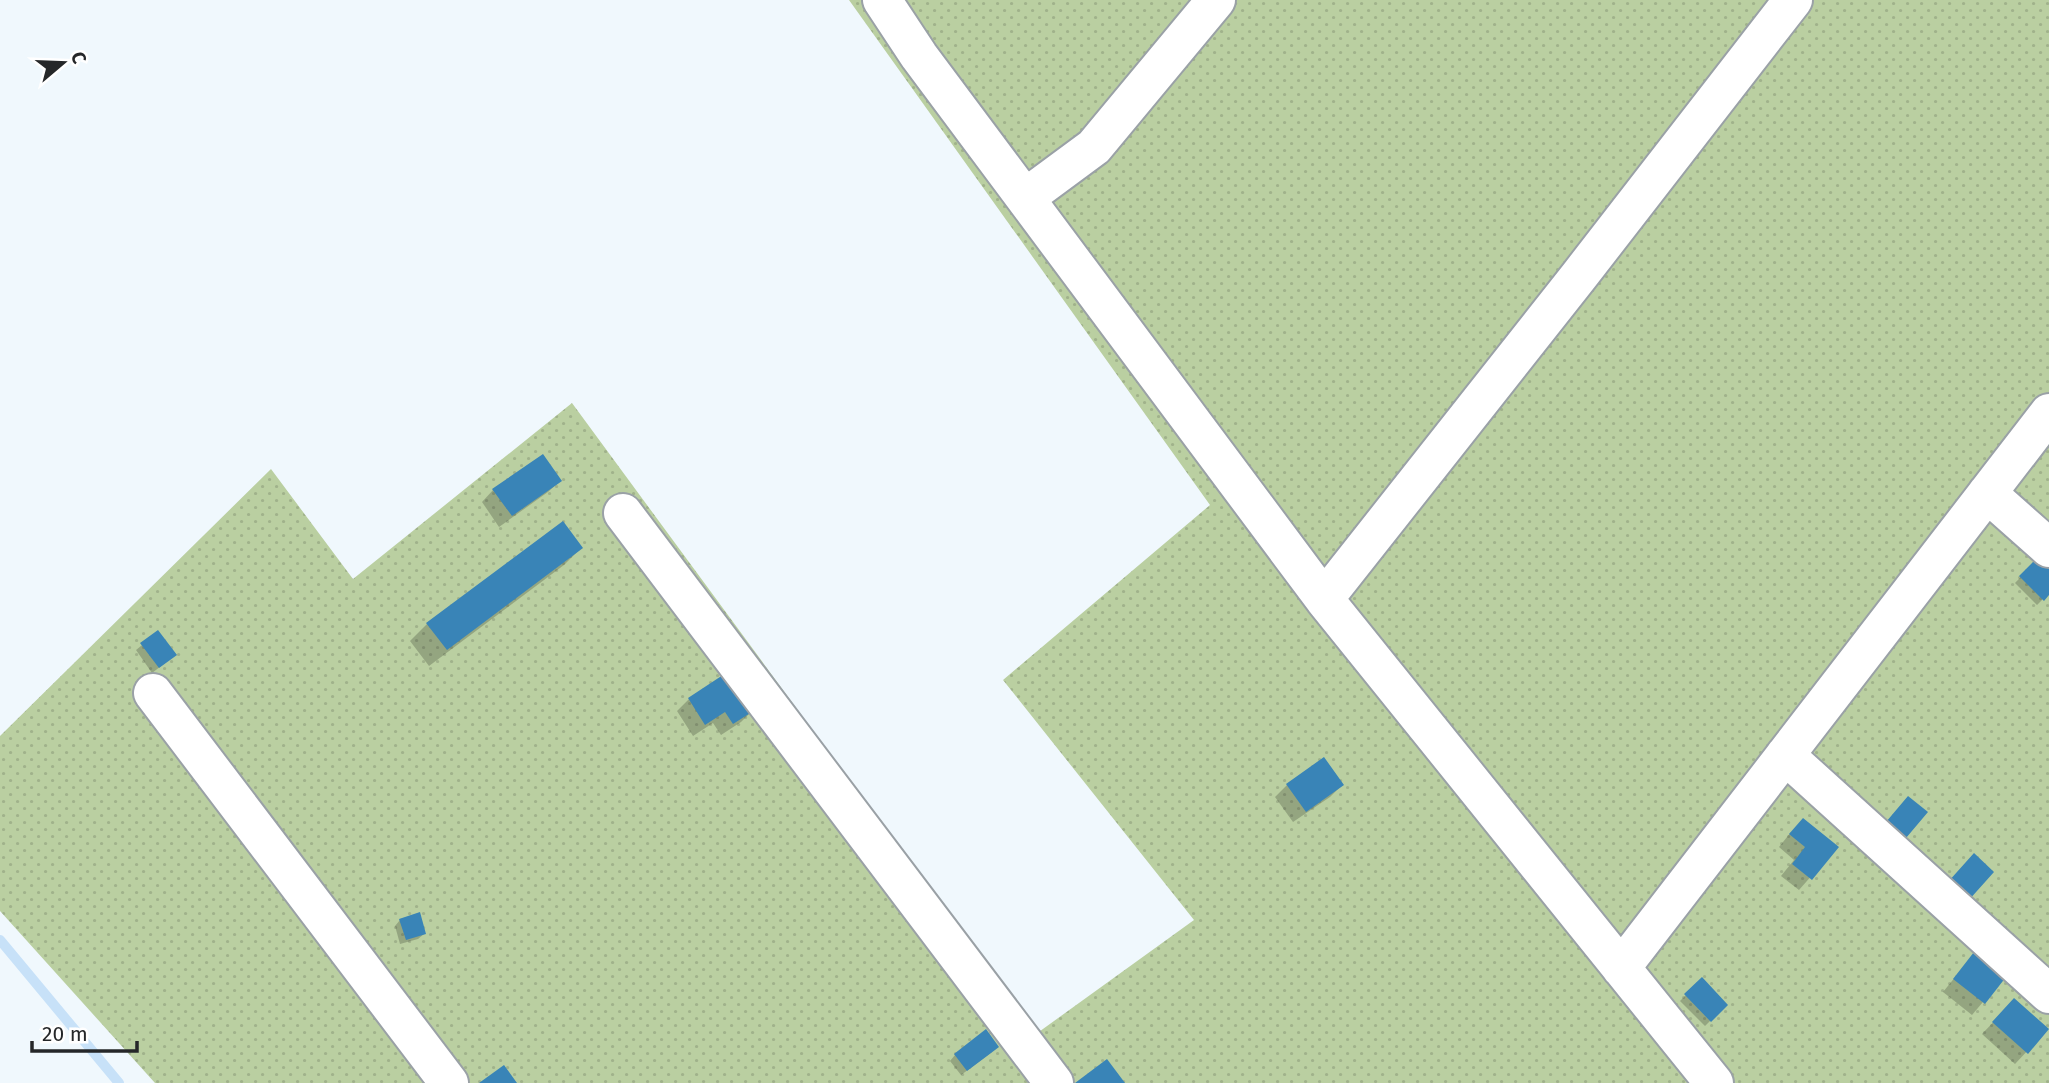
<svg xmlns="http://www.w3.org/2000/svg" width="2049" height="1083" viewBox="0 0 2049 1083" font-family="'Fira Sans',sans-serif">
	<style>
		.garden { fill: url(#garden-dots) }
		.shadow { fill: #0003 }
		.lines { fill: none; stroke-linecap: round; stroke-linejoin: round }
		.stream { stroke: #c7e1f8; stroke-width: 10 }
		.building { fill: #3984b7 }
		.street-casing { stroke: #9aa1a6; stroke-width: 42 }
		.street { stroke: #fff; stroke-width: 38 }
	</style>
	<defs>
		<pattern id="garden-dots" width="8" height="8" patternUnits="userSpaceOnUse" patternTransform="scale(1.75)"><rect width="8" height="8" fill="#bacfa1"/><path d="M2 2h.1M6 6h.1" fill="none" stroke="#a0b28b" stroke-width="1.8" stroke-linecap="round"/></pattern>
	</defs>
	<rect width="100%" height="100%" fill="#f0f8fd"/>
	<path class="garden" d="M849,0H2049V1083H155L0,911V736L271,469L353,579L572,403L1036,1034L1194,920L1003,680L1210,505Z"/>
	<path class="shadow" d="M560,481L548,492L499,527L482,502L493,490Z
		M581,548L564,565L429,666L410,641L427,624Z
		M2039,558L2049,568V593L2037,605L2015,583Z
		M158,632L169,660L152,673L136,650Z
		M689,699L753,710L741,722L721,735L713,723L693,736L677,711Z
		M1287,785H1342L1330,797L1293,822L1275,797Z
		M1791,832L1836,848L1799,890L1781,876L1794,860L1779,847Z
		M400,920L424,934L418,939L400,944L395,926Z
		M1974,954L2004,977L1972,1015L1943,992Z
		M1701,980L1726,1005L1705,1026L1680,1001Z
		M2003,1012L2047,1030L2015,1064L1982,1034Z
		M992,1052L961,1075L950,1061L955,1055Z"/>
	<g class="lines">
		<path class="stream" d="M0,940L119,1083"/>
	</g>
	<path class="building" d="M543,454L562,481L512,516L492,489Z
		M563,521L583,548L447,650L426,623Z
		M2039,556L2049,566V595L2044,601L2019,576Z
		M158,630L177,655L159,668L140,643Z
		M729,671L755,710L733,724L725,712L705,725L688,698Z
		M1324,757L1344,785L1306,812L1286,784Z
		M1908,796L1928,812L1906,838L1886,822Z
		M1803,818L1839,847L1812,880L1792,864L1805,847L1789,834Z
		M1974,853L1994,872L1968,901L1948,882Z
		M420,912L426,934L406,940L399,919Z
		M1974,952L2006,977L1985,1004L1953,979Z
		M1702,977L1728,1005L1711,1022L1684,994Z
		M2014,998L2049,1029L2028,1054L1992,1022Z
		M986,1029L999,1047L967,1071L954,1054Z
		M1107,1059L1125,1083H1075Z
		M504,1065L517,1083H479Z"/>
	<g class="lines">
		<defs>
			<path id="street" d="M882,0L919,56L1324,599L1714,1083
				M1025,198L1094,147L1216,0
				M1987,493L2049,548
				M623,513L1054,1083
				M1324,599L1579,276L1793,0
				M153,693L449,1083
				M1785,755L2049,994
				M1621,968L2049,413"/>
		</defs>
		<use href="#street" class="street-casing"/>
		<use href="#street" class="street"/>
	</g>
	<g transform="translate(63 63) rotate(71)" stroke="#ffffff" stroke-width="5" paint-order="stroke">
	<path d="M0-5L12 26L0 18L-12 26Z" fill="#252729"/>
	<text y="-10" font-size="19" font-weight="bold" text-anchor="middle" fill="#252729">С</text>
	</g>
	<path d="M32 1041v10h105v-10" fill="none" stroke="#252729" stroke-width="3.5"/>
	<text x="42" y="1041" font-size="21" fill="#252729" stroke="#ffffff" stroke-width="5" paint-order="stroke">20 m</text>
</svg>
